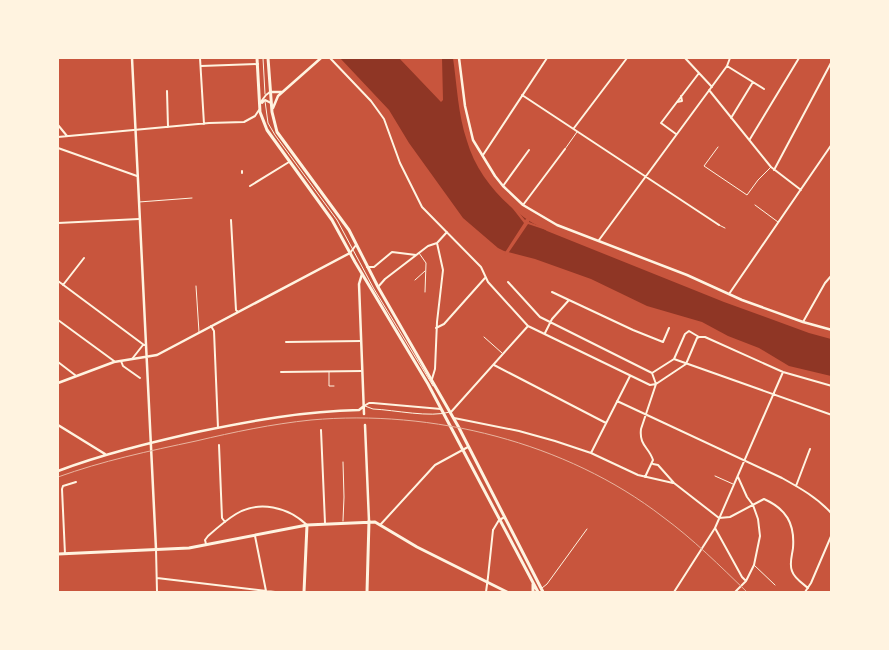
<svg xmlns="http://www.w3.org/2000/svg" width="889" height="650" viewBox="0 0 889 650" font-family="'Public Sans',sans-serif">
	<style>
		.water { fill: #8f3625 }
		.pier { fill: #c8553d }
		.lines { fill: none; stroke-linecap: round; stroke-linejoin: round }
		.service { stroke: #fff3e0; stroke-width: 1 }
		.pedestrian { stroke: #fff3e0; stroke-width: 2 }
		.minor { stroke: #fff3e0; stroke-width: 2 }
		.tertiary { stroke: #fff3e0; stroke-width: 2.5 }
		.secondary { stroke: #fff3e0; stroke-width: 3 }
		.primary { stroke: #fff3e0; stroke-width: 3 }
		.rail { stroke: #e9b49f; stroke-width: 1 }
	</style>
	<rect width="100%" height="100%" fill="#c8553d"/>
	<path class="water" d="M340,58H399L441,102L443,100L442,58H453C457,85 458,115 467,141C475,170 497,197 521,215C528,221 539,226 547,231L724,302L809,333L831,339V376L789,366L759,348L728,336L702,322L647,306L591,279L535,259L504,251L498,248L463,218L409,143L389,110Z"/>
	<path class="pier" d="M511,203L525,220L528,217L530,218L529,222L567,236V237L528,224L507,255L504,254L524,223L510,205Z"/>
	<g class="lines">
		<path class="service" d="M263,58L265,94
			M265,101L268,123L275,135L337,220L374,289L433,386
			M718,147L704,166L747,195L758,180L771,167
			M565,149L577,132
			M139,202L192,198
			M755,205L778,222
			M719,225L725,228
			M419,253L426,263L425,292
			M415,280L425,271
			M196,286L199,332
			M484,337L502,353
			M329,372V386H334
			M365,406L373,409C395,410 430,418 450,412
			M343,462L344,497L343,521
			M715,476L733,484
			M754,565L775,585
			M542,588L547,584L587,529"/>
		<path class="pedestrian" d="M488,577L493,530"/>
		<path class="minor" d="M200,58L204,124
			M330,58L371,101L384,119L400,163L422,207L481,267L488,282L528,326L650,385L656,384L686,364L697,338L699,337
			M685,58L712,87
			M201,66L258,64
			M727,66L764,89
			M709,90L771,167L801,190
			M167,91L168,127
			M522,95L719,225
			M677,102L682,101L681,96
			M260,103L266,95L270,92
			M262,103L265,100L271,103
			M731,118L753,82
			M58,125L67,136
			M574,128L627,58
			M676,134L661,123L699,73
			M58,137L209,123L244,122L255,116L259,110
			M750,139L799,58
			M58,148L137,176
			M483,155L547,58
			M774,170L832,61
			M242,171V173
			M250,186L289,162
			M503,186L529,150
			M523,205L565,149
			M231,220L236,310L238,312
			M58,223L139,219
			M599,240L727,66L730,58
			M350,253L356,245
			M367,267H374L392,252L416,255
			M58,281L144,345H146
			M508,282L540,317L652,373
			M63,285L84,258
			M378,287L385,279L428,246L437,243L447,232
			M552,292L569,300
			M729,294L832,144
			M58,320L114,361
			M803,322L825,283L832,275
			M211,326L214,331L218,428
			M436,328L444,324L485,278
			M545,333L552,319L569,300L633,330L663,342L669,328
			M286,342L361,341
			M132,359L143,345
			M674,359L832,415
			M121,361L123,366L140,378
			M58,362L75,375
			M494,365L606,423
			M281,372L362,371
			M652,373L674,359L685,334L689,331L699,337H705L783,372L832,386
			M432,379L435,369L437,322L443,270L437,243
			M617,401L782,478C800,488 818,498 832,514
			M364,406L369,403H373L441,409
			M451,412L528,326
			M454,418L519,431L555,441L591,453L638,475L673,483
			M321,430L325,523
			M219,445L222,518L225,522
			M591,453L630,376
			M653,464L658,465L674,483L719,518L730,517L764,499C786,509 795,523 793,548C792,556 789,564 792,571C794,578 802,583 808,588
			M645,477L653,460C649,447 639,446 641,429L656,384L652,373
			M796,486L810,449
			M381,524L435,465L468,447
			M715,528L742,577L746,581
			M493,530L499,520L505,517
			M255,536L266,591
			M206,544L205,540L208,536C217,528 226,520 236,514C259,500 288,507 307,525
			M156,549L157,592
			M65,554L62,489L63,486L76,482
			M157,578L275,592
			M486,592L488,577
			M674,592L715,528L783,372
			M735,592L746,581L754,565L760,536L758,519L753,505L747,497L738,477
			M805,592L811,583L832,534"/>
		<path class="tertiary" d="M132,58L156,549
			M459,58L465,106L473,140L495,176L503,186L523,205L557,225L687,275L742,300L803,322L832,330
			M270,92H282
			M273,108L278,96L321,58
			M362,274L359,284L364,414
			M58,383L114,362L157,355L350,253
			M58,425L105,454
			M365,425L369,521
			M58,471C103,454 149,443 197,432C251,421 304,411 359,410L364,406"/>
		<path class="secondary" d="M58,554L189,548L307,525L375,522L417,547L507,592
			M304,592L307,525
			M367,592L369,521"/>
		<path class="primary" d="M257,58L260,112L267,130L332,220L355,262L428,384L538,592
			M268,58L272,112L277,132L349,230L378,287L458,426L543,592
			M533,584V592"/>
		<path class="rail" d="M58,477C102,461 149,451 196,441C234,432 272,424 311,420C432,409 566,442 663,517C693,539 720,566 747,592"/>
	</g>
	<rect width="889" height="650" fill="none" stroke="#fff3e0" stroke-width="118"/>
</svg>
